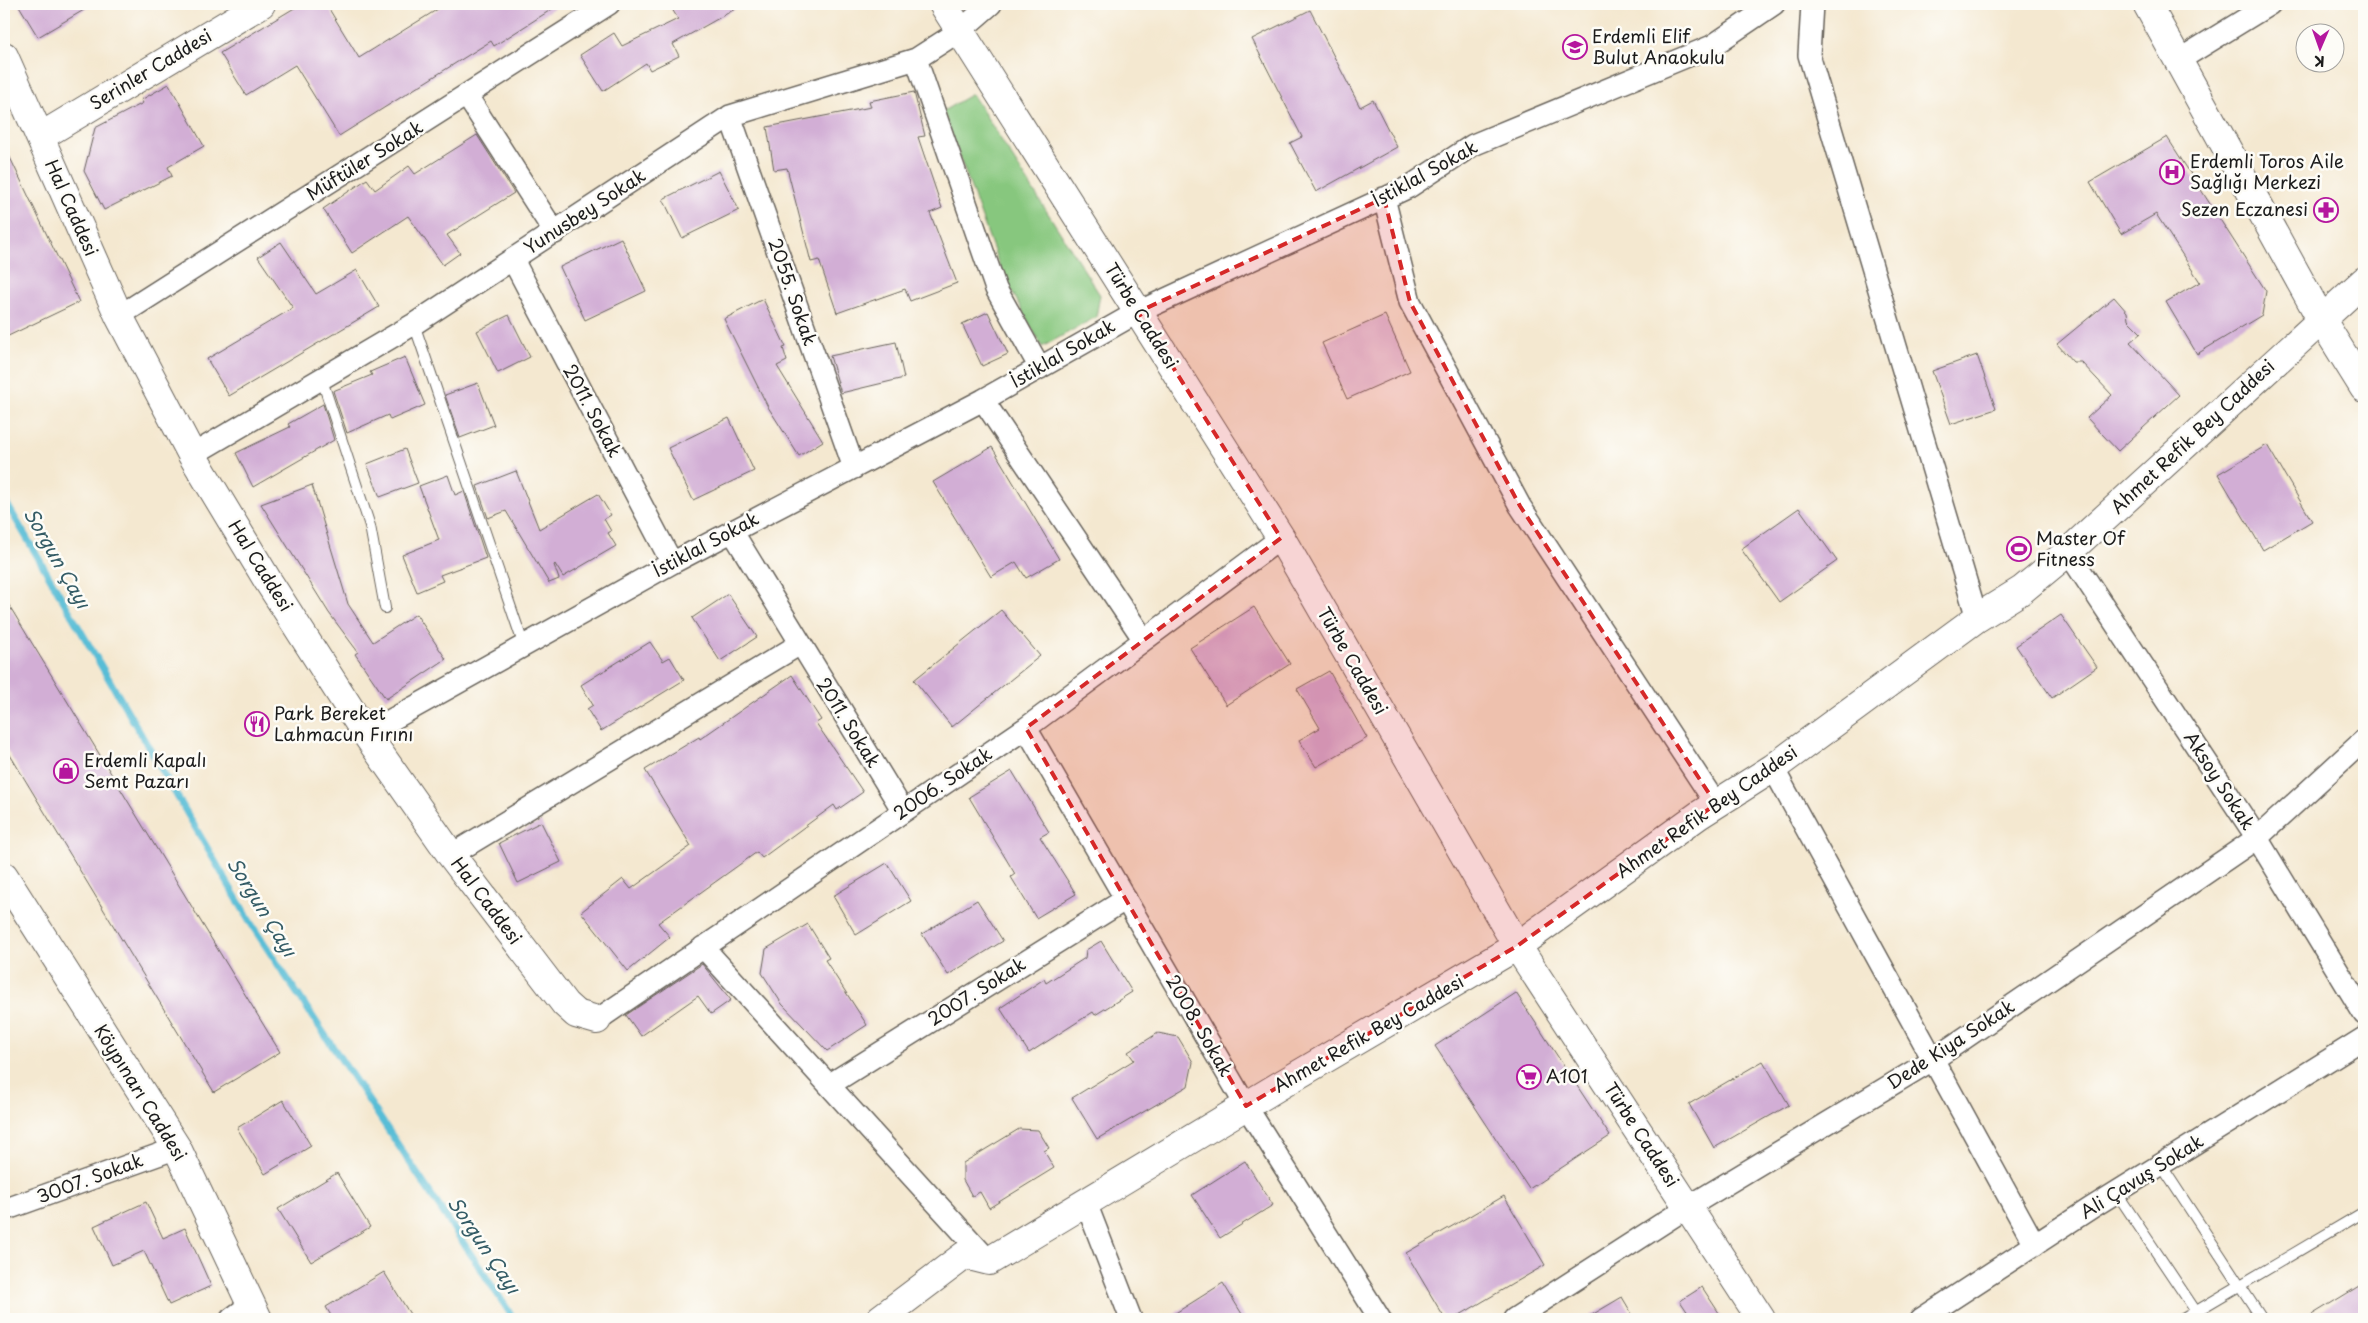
<svg xmlns="http://www.w3.org/2000/svg" width="2368" height="1323" viewBox="0 0 2368 1323" font-family="'Playpen Sans',sans-serif">
	<style>
		.green { fill: #87c77e; stroke: #52724d }
		.lines { fill: none; stroke-linecap: round; stroke-linejoin: round }
		.stream { stroke: #58bdd6; stroke-width: 7 }
		.building { fill: #d2aed5 }
		.lane-casing { stroke: #68635b; stroke-width: 12 }
		.street-casing { stroke: #68635b; stroke-width: 24 }
		.secondary-casing { stroke: #68635b; stroke-width: 30 }
		.lane { stroke: #fff; stroke-width: 10 }
		.street { stroke: #fff; stroke-width: 21 }
		.secondary { stroke: #fff; stroke-width: 28 }
		.marked { fill: #d62828; fill-opacity: 0.2; stroke: #d62828; stroke-width: 4; stroke-dasharray: 10 6; stroke-linejoin: round }
		.labels { text-anchor: middle; stroke-width: 5; stroke-linejoin: round; paint-order: stroke }
		.poi-label { font-size: 18px; fill: #1c1c1c; stroke: #fdfcf7; text-anchor: start }
		.street-label { font-size: 18px; fill: #1c1c1c; stroke: #fdfcf7 }
		.water-label { font-size: 19px; font-style: italic; fill: #345c66; stroke: #fdfcf7 }
	</style>
	<rect width="100%" height="100%" fill="#fdfcf7"/>
	<filter id="ink" filterUnits="userSpaceOnUse"><feTurbulence type="fractalNoise" baseFrequency=".02" numOctaves="2"/><feDisplacementMap in="SourceGraphic" scale="10" xChannelSelector="R" yChannelSelector="G"/><feConvolveMatrix kernelMatrix="1 2 1 2 8 2 1 2 1" color-interpolation-filters="sRGB"/></filter>
	<filter id="wash" filterUnits="userSpaceOnUse"><feTurbulence type="fractalNoise" baseFrequency=".0096" numOctaves="4" result="noise"/><feDisplacementMap in="SourceGraphic" scale="20" xChannelSelector="R" yChannelSelector="G"/><feGaussianBlur stdDeviation="1.12" result="paint"/><feColorMatrix in="noise" values="0 0 0 0 0 0 0 0 0 0 0 0 0 0 0 0 0 1.4 0 .05"/><feComposite in="paint" operator="in"/></filter>
	<g filter="url(#wash)">
		<rect width="100%" height="100%" fill="#f4e8d0"/>
		<path class="green" d="M972,94L1100,295L1096,317L1042,347L1002,273L943,111Z"/>
		<g class="lines">
			<path class="stream" d="M4,499L255,930L514,1319"/>
		</g>
		<g id="blocks">
			<path class="building" d="M18,4H94L38,37Z
				M301,4H326L359,58L446,4H560L494,46L491,41L339,136L295,65L246,95L220,53Z
				M669,4H744L673,44L679,56L650,70L646,63L603,91L580,55L614,33L622,46L678,19Z
				M1310,10L1360,107L1373,100L1397,147L1316,192L1290,143L1302,137L1252,39Z
				M169,84L204,146L168,167L172,176L104,210L84,171L95,128L143,103L141,100Z
				M914,92L925,136L918,137L942,208L930,213L957,283L910,301L905,289L837,313L819,260L811,262L787,168L774,170L767,127L871,107L869,101Z
				M477,135L514,193L447,235L460,253L443,265L408,216L352,253L323,209L367,179L375,190L409,166L415,174Z
				M2167,137L2266,291L2262,315L2197,354L2166,302L2200,282L2156,214L2121,234L2090,182Z
				M4,145L79,302L4,338Z
				M719,171L739,210L682,238L663,199Z
				M621,238L646,291L585,320L560,267Z
				M281,242L316,294L357,270L379,307L229,396L207,359L293,308L258,257Z
				M2114,297L2127,312L2128,320L2141,333L2130,342L2179,395L2118,451L2087,418L2112,395L2081,362H2073L2057,344Z
				M763,299L786,347L783,348L787,361L777,366L823,441L799,456L768,407L724,319Z
				M988,312L1008,354L982,366L962,324Z
				M509,315L530,357L498,373L477,331Z
				M1385,315L1410,371L1347,399L1322,343Z
				M896,342L904,378L841,393L830,356Z
				M1977,355L1996,409L1951,424L1932,371Z
				M405,357L425,405L390,420L388,415L347,433L333,391L372,375L370,372Z
				M478,383L494,425L460,438L445,395Z
				M323,404L334,440L253,487L236,453L290,427L288,424Z
				M729,418L754,471L693,500L668,448Z
				M2267,445L2312,521L2263,550L2218,474Z
				M992,447L1059,559L1026,578L1016,562L991,577L933,482Z
				M405,449L418,483L380,497L367,464Z
				M516,471L539,529L598,494L611,515L604,519L611,531L608,533L616,546L563,577L555,564L554,565L559,579L549,583L506,511L488,518L477,486Z
				M448,475L455,495L464,491L486,558L440,575L443,581L417,592L402,555L439,540L419,486Z
				M312,485L348,604L373,642L416,614L446,659L386,699L355,654L358,652L329,613L261,504Z
				M1799,508L1837,561L1779,602L1741,549Z
				M728,594L757,637L720,661L692,618Z
				M4,597L280,1052L214,1092L4,745Z
				M1254,607L1290,664L1226,705L1190,648Z
				M1001,610L1040,656L952,727L914,680Z
				M2061,615L2097,667L2052,698L2016,646Z
				M650,642L663,661L670,657L684,680L601,731L587,709L593,705L581,685Z
				M1329,671L1367,738L1316,767L1299,740L1320,728L1297,689Z
				M792,675L821,720L816,723L863,792L837,810L834,805L762,858L757,852L658,923L670,937L628,971L581,912L623,879L631,889L691,846L645,770L699,737L700,739Z
				M1012,771L1049,832L1040,837L1076,894L1036,918L1011,877L1015,874L969,797Z
				M541,822L561,862L518,883L499,843Z
				M887,863L911,901L856,935L833,896Z
				M977,900L1003,941L948,975L922,934Z
				M808,924L829,958L825,960L867,1025L827,1051L782,1004L762,973L766,949Z
				M1101,941L1132,992L1095,1015L1093,1012L1029,1053L1000,1008L1044,979L1046,983L1085,958L1086,950Z
				M702,964L731,1000L711,1014L698,996L641,1036L626,1015Z
				M1516,993L1610,1136L1529,1189L1435,1046Z
				M1158,1033L1178,1037L1193,1062L1188,1086L1097,1139L1072,1098L1134,1060L1128,1052Z
				M1763,1061L1789,1105L1714,1148L1689,1104Z
				M283,1100L311,1146L265,1174L237,1128Z
				M1019,1129L1038,1130L1049,1148L1044,1151L1054,1168L989,1208L980,1192L972,1196L963,1180V1163Z
				M1245,1161L1273,1205L1220,1238L1192,1195Z
				M337,1173L370,1227L311,1262L278,1209Z
				M1504,1196L1545,1265L1453,1319H1445L1406,1253Z
				M146,1202L163,1238L185,1228L211,1286L169,1305L144,1251L112,1265L94,1226Z
				M384,1272L413,1319H333L326,1307Z
				M1223,1283L1245,1319H1166Z
				M2364,1283V1319H2305Z
				M1702,1287L1723,1319H1692L1680,1301Z
				M1622,1297L1635,1319H1585Z"/>
		</g>
	</g>
	<g filter="url(#ink)">
		<use href="#blocks" fill-opacity="0" stroke="#68635b" stroke-width="1"/>
		<g class="lines">
			<defs>
				<path id="lane" d="M414,324L524,646
					M322,380L370,526L385,608
					M2161,1165L2262,1319
					M2116,1192L2201,1319
					M2183,1319L2364,1212"/>
				<path id="street" d="M1812,4L1809,55L1977,618
					M916,59L996,289L1040,368
					M2179,60L2270,4
					M467,96L555,233
					M730,116L854,468
					M1384,198L1410,302L1520,506L1716,804
					M513,260L672,563
					M119,316L609,4
					M983,400L1144,640
					M192,455L414,324L730,116L916,59L961,30L991,4
					M732,531L903,811
					M2068,552L2257,838L2364,1014
					M1026,728L1246,1106L1380,1319
					M366,734L672,563L983,400L1138,312L1409,187L1473,145L1712,46L1774,4
					M1773,768L2035,1245
					M451,855L800,644
					M703,947L989,1261
					M597,1020L1026,728L1281,538
					M829,1085L1126,899
					M1086,1203L1131,1319
					M4,1210L177,1148
					M231,1319L250,1305
					M1514,1319L1688,1207L1934,1059L2257,838L2364,740
					M1921,1319L2091,1208L2364,1038"/>
				<path id="secondary" d="M943,4L1281,538L1517,946L1761,1319
					M2147,4L2321,319L2364,388
					M4,56L119,316L192,455L268,581L366,734L451,855L565,1004L576,1014L597,1020
					M40,137L261,4
					M4,876L177,1148L258,1319
					M880,1319L965,1255L989,1261L1279,1086L1517,946L1699,815L1773,768L1977,618L2022,590L2068,552L2364,281"/>
			</defs>
			<use href="#lane" class="lane-casing"/>
			<use href="#street" class="street-casing"/>
			<use href="#secondary" class="secondary-casing"/>
			<use href="#lane" class="lane"/>
			<use href="#street" class="street"/>
			<use href="#secondary" class="secondary"/>
		</g>
	</g>
	<path class="marked" d="M1384,198L1410,302L1520,506L1716,804L1517,946L1246,1106L1026,728L1281,538L1138,312Z"/>
	<defs>
		<symbol id="school-ring" viewBox="-11 -11 22 22"><circle r="9.5" fill="#fdfcf7" stroke="#b5179e" stroke-width="1.5"/><path d="M0-5L7-2L0 1L-7-2ZM-4 1L0 2.5L4 1V4Q0 6-4 4Z" fill="#b5179e"/></symbol>
		<symbol id="hospital-ring" viewBox="-11 -11 22 22"><circle r="9.5" fill="#fdfcf7" stroke="#b5179e" stroke-width="1.5"/><path d="M-5-5h3v3.5h4V-5h3V5h-3V1.5h-4V5h-3Z" fill="#b5179e"/></symbol>
		<symbol id="pharmacy-ring" viewBox="-11 -11 22 22"><circle r="9.5" fill="#fdfcf7" stroke="#b5179e" stroke-width="1.5"/><path d="M-2-6h4v4h4v4h-4v4h-4v-4h-4v-4h4Z" fill="#b5179e"/></symbol>
		<symbol id="stadium-ring" viewBox="-11 -11 22 22"><circle r="9.5" fill="#fdfcf7" stroke="#b5179e" stroke-width="1.5"/><path d="M0-5a6.5 5 0 1 0 0 10a6.5 5 0 1 0 0-10ZM-3.5-1.8h7v3.6h-7Z" fill="#b5179e"/></symbol>
		<symbol id="restaurant-ring" viewBox="-11 -11 22 22"><circle r="9.5" fill="#fdfcf7" stroke="#b5179e" stroke-width="1.5"/><path d="M-5-6h1v4h1v-4h1v4h1v-4h1v5L-1.5 .5V6h-2V.5L-5-1ZM5-6V6H3V1.5H1.5Q1.5-4 5-6Z" fill="#b5179e"/></symbol>
		<symbol id="shop-ring" viewBox="-11 -11 22 22"><circle r="9.5" fill="#fdfcf7" stroke="#b5179e" stroke-width="1.5"/><path d="M-5-2.5h2.3a2.7 3.5 0 0 1 5.4 0H5L5.5 6h-11ZM-1.5-2.5h3a1.5 2.3 0 0 0-3 0Z" fill="#b5179e"/></symbol>
		<symbol id="supermarket-ring" viewBox="-11 -11 22 22"><circle r="9.5" fill="#fdfcf7" stroke="#b5179e" stroke-width="1.5"/><path d="M-6-5.5h2.5l.6 2H6L4.5 2H-2.5L-4.4-4H-6ZM-1.5 3.2a1.3 1.3 0 1 0 .1 0ZM3 3.2a1.3 1.3 0 1 0 .1 0Z" fill="#b5179e"/></symbol>
	</defs>
	<g fill-rule="evenodd">
		<use href="#school-ring" x="1561" y="33" width="28" height="28"/>
		<use href="#hospital-ring" x="2158" y="158" width="28" height="28"/>
		<use href="#pharmacy-ring" x="2312" y="196" width="28" height="28"/>
		<use href="#stadium-ring" x="2005" y="535" width="28" height="28"/>
		<use href="#restaurant-ring" x="243" y="710" width="28" height="28"/>
		<use href="#shop-ring" x="52" y="757" width="28" height="28"/>
		<use href="#supermarket-ring" x="1515" y="1063" width="28" height="28"/>
	</g>
	<g class="labels">
		<g class="poi-label">
			<text x="1592" y="43">Erdemli Elif<tspan x="1592" dy="21">Bulut Anaokulu</tspan></text>
			<text x="2190" y="168">Erdemli Toros Aile<tspan x="2190" dy="21">Sağlığı Merkezi</tspan></text>
			<text x="2308" y="216" text-anchor="end">Sezen Eczanesi</text>
			<text x="2036" y="545">Master Of<tspan x="2036" dy="21">Fitness</tspan></text>
			<text x="274" y="720">Park Bereket<tspan x="274" dy="21">Lahmacun Fırını</tspan></text>
			<text x="84" y="767">Erdemli Kapalı<tspan x="84" dy="21">Semt Pazarı</tspan></text>
			<text x="1546" y="1083">A101</text>
		</g>
		<g class="street-label">
			<text transform="translate(151 70) rotate(-31)" y="6">Serinler Caddesi</text>
			<text transform="translate(365 161) rotate(-32)" y="6">Müftüler Sokak</text>
			<text transform="translate(1425 174) rotate(-29)" y="6">İstiklal Sokak</text>
			<text transform="translate(71 208) rotate(66)" y="6">Hal Caddesi</text>
			<text transform="translate(585 212) rotate(-33)" y="6">Yunusbey Sokak</text>
			<text transform="translate(792 292) rotate(71)" y="6">2055. Sokak</text>
			<text transform="translate(1141 316) rotate(58)" y="6">Türbe Caddesi</text>
			<text transform="translate(1063 354) rotate(-30)" y="6">İstiklal Sokak</text>
			<text transform="translate(592 411) rotate(62)" y="6">2011. Sokak</text>
			<text transform="translate(2193 437) rotate(-43)" y="6">Ahmet Refik Bey Caddesi</text>
			<text transform="translate(706 545) rotate(-28)" y="6">İstiklal Sokak</text>
			<text transform="translate(260 566) rotate(58)" y="6">Hal Caddesi</text>
			<text transform="translate(1352 661) rotate(60)" y="6">Türbe Caddesi</text>
			<text transform="translate(848 723) rotate(58)" y="6">2011. Sokak</text>
			<text transform="translate(2219 781) rotate(57)" y="6">Aksoy Sokak</text>
			<text transform="translate(943 784) rotate(-34)" y="6">2006. Sokak</text>
			<text transform="translate(1707 812) rotate(-35)" y="6">Ahmet Refik Bey Caddesi</text>
			<text transform="translate(486 901) rotate(53)" y="6">Hal Caddesi</text>
			<text transform="translate(977 992) rotate(-32)" y="6">2007. Sokak</text>
			<text transform="translate(1199 1026) rotate(60)" y="6">2008. Sokak</text>
			<text transform="translate(1369 1034) rotate(-30)" y="6">Ahmet Refik Bey Caddesi</text>
			<text transform="translate(1951 1045) rotate(-33)" y="6">Dede Kiya Sokak</text>
			<text transform="translate(140 1093) rotate(58)" y="6">Köypınarı Caddesi</text>
			<text transform="translate(1641 1135) rotate(57)" y="6">Türbe Caddesi</text>
			<text transform="translate(2142 1177) rotate(-32)" y="6">Ali Çavuş Sokak</text>
			<text transform="translate(90 1179) rotate(-20)" y="6">3007. Sokak</text>
		</g>
		<g class="water-label">
			<text transform="translate(57 558) rotate(60)" y="7">Sorgun Çayı</text>
			<text transform="translate(262 907) rotate(58)" y="7">Sorgun Çayı</text>
			<text transform="translate(484 1245) rotate(56)" y="7">Sorgun Çayı</text>
		</g>
	</g>
	<rect width="2368" height="1323" fill="none" stroke="#fdfcf7" stroke-width="20"/>
	<g transform="translate(2320 48) rotate(182)"><circle r="24" fill="#fdfcf7" stroke="#a3a29f"/>
	<path d="M0-4L9 19L0 12L-9 19Z" fill="#b5179e"/>
	<text y="-8" font-size="14" font-weight="bold" text-anchor="middle" fill="#1c1c1c">K</text>
	</g>
</svg>
